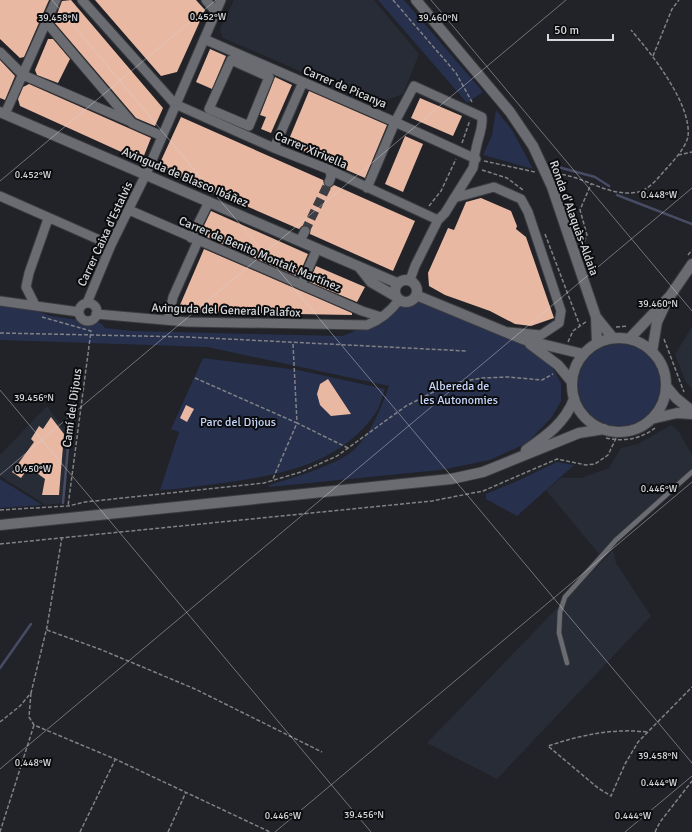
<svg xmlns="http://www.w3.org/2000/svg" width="692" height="832" viewBox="0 0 692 832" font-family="Signika,sans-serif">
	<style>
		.built { fill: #282c36 }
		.green { fill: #27304d }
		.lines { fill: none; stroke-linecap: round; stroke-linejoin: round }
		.stream { stroke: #474c64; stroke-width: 2.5 }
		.building { fill: #e9b8a2 }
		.street-tunnel { stroke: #3c3e43; stroke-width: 9; stroke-dasharray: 9 4.5; stroke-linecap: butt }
		.lane-casing { stroke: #3b3d40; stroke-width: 6 }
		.street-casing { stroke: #3b3d40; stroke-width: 11 }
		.secondary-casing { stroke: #3b3d40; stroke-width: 12 }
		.path { stroke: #808286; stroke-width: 1.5; stroke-dasharray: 4 2; stroke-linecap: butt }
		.lane { stroke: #6a6c72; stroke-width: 4.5 }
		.street { stroke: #6a6c72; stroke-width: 9 }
		.secondary { stroke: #6a6c72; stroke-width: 10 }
		.ticks { fill: none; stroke: #d6d7da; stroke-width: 1; stroke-opacity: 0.45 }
		.labels { text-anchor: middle; stroke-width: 4; stroke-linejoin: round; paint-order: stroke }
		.street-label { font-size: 12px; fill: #d6d7da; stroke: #0b0c0e }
		.park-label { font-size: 12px; fill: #c7d5fc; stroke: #0b0c0e }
		.ticks-label { font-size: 10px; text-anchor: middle; fill: #d6d7da; stroke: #0b0c0e; stroke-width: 4; stroke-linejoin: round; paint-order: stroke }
	</style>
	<rect width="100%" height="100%" fill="#212328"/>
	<path class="built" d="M234,0H374L419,54L403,94L376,104L223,38L220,29Z
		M692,327V389L685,381L675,354Z
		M47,406L69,436L63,503L46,505L0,476V455Z
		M671,425L679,432L692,455V468L599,554L546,490L561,478H581L609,468L621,448L638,444Z
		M613,550L616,563L651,616L497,779L427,743Z"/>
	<path class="green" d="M378,0H404L483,92L467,103Z
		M496,110L512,130L533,169L483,155L492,135Z
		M0,301L10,302L51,316L101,323L105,328L132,331L342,336L378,322L399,305C407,306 413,307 418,301L523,344L551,365L561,383V401L552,417L527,443L490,460L440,470L269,487V485C292,478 339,465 356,448C372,431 381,408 389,386L207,347L0,340Z
		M578 385a41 41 0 1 1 82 0a41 41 0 1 1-82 0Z
		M203,358L298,370L385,389C382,396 380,408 375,414C340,463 285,474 230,482C206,485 183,489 160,490L179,432L171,429Z
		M557,462L574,465L517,516L486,499V494L515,482Z
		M0,479L42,505L0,508Z"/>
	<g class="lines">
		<path class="stream" d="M558,167L595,177L609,186
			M617,195L692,224
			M63,503L69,436L77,383
			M0,668L31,624"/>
	</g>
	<path class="building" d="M0,0H49L24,57L20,58L0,39Z
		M71,0L163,108L155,126L136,118L54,22L62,1Z
		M95,0H196L205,10L177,72L161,76Z
		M48,39H53L70,59L58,83L37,75L35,70Z
		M210,49L226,56L212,89L196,82Z
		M0,60L15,76L5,100L0,98Z
		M275,77L292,85L271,133L261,129L266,117L260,115Z
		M29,84L151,138L143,158L139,160L20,106L18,99L23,87Z
		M309,91L387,125L365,178L287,144Z
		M420,98L462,116L453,136L411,118Z
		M181,117L323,180L326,187L330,188L334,185L415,221L393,271L310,234V228L307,226H302L299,229L161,169L159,165Z
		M405,136L423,144L403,192L385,184Z
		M481,198L511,211L517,226L516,229L526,237L554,318L531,326L515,324L490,311L445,295L429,286L428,273L448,228L454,230L466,202Z
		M211,211L308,254L298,277L200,234Z
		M204,249L352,313V315L184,312L180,305Z
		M316,266L365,287L357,302L309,282Z
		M328,379L351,414L331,416L320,405L317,394L320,384Z
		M186,405L194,409L187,422L180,418Z
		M51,417L64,434L59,495H42L45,479L29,467L21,478L12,472L34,442L31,439L39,426L43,429Z"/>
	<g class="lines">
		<path class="street-tunnel" d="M305,231L329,182"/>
		<defs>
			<path id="lane" d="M567,663L559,633L560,612L565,597L616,540L692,472"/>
			<path id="street" d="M82,0L175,104L274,148L330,170L438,220
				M206,0L216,12
				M47,23L132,123L162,136
				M204,39L395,122L476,159
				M0,52L23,75L129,121
				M231,60L269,77L249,126L209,109Z
				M5,114L56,0
				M274,148L303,82
				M329,182L331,177L330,170
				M367,188L395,122L414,86L482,117C483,129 478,137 476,149C474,155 475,161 473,168L445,213L438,220L415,266L410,280
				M0,196L111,245
				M454,198L494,187L521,199L528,212L561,311L559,323L541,335L509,332
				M129,210L362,311L381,317
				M191,238L209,202
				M300,241L305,231
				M301,285L317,249
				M0,301L79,312
				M87,303L111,245L146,174L221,0
				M79 312a9 9 0 1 1 18 0a9 9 0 1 1-18 0Z
				M35,305L26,287L29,273L48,219
				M96,314L187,322L367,325C380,320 391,311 399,300
				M168,320L173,297L198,241"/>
			<path id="secondary" d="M416,0L510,112L533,146L552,187L596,317L597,343
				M0,112L397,283
				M360,268L371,282L395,296
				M395 291a11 11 0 1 1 22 0a11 11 0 1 1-22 0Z
				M416,295L525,340L583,354
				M596,317L613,338
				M572 385a47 47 0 1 1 94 0a47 47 0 1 1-94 0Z
				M629,339L670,296L692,264
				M530,344L558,365L572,382
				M652,352L657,322L665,305
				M666,386L676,398L692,411
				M651,419L677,413L692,414
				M526,450C546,436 565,423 574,399
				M0,525L451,479L483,472L579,433L604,429"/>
		</defs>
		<use href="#lane" class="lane-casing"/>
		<use href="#street" class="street-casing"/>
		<use href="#secondary" class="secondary-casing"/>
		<path class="path" d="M393,0L456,73L472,102
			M653,56L672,9L679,0
			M462,143L470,120
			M678,155L692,152
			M484,161L535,172
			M482,170L507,178L523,190
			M556,174C584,175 608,198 638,192C651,189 659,176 668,167C675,159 685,148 688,137C692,104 651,53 631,30
			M429,206L441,191L456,159
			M545,234L580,326
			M582,247L587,235L580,210L591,184
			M688,255L692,250
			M42,317L91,331L68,506
			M616,327L628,326
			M0,333L188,337L467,351
			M664,339L684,392
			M568,342L573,331L587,321
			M293,344L297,423L348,448
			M195,378L297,423L272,481
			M606,438C623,442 641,439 655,428
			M0,510L68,506L85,502L264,483L301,472L337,456L406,406L449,384L482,378L508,377L542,380L553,374
			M0,544L432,501L483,491L557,459L586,465L595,464L608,455L619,432
			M47,630L102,650L195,689L322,752
			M31,693L29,717L34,725L115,759L270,832
			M0,722L20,706L31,693L47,627L62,537
			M647,732C613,728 581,735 548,746L598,788L611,796L625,764L638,742L692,687
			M0,832L34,725
			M80,832L115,760
			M168,832L186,792
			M655,832L660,822L692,781"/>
		<use href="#lane" class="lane"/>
		<use href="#street" class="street"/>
		<use href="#secondary" class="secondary"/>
	</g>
	<path class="ticks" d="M52,0L692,763M431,0L692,311M0,181L216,0M0,390L371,832M0,475L566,0M0,769L692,188M275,832L692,482M625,832L692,776"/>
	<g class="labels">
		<g class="street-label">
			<text transform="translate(345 87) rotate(23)" y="4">Carrer de Picanya</text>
			<text transform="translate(311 150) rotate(23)" y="4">Carrer Xirivella</text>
			<text transform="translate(185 177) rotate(23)" y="4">Avinguda de Blasco Ibáñez</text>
			<text transform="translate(574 218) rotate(70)" y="4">Ronda d'Alaquàs-Aldaia</text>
			<text transform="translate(105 234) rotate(-65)" y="4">Carrer Caixa d'Estalvis</text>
			<text transform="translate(260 254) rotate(23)" y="4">Carrer de Benito Montalt Martínez</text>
			<text transform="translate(226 310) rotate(2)" y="4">Avinguda del General Palafox</text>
			<text transform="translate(72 408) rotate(-82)" y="4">Camí del Dijous</text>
		</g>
		<g class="park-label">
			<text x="459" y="390">Albereda de<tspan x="459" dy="14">les Autonomies</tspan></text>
			<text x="238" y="426">Parc del Dijous</text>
		</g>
	</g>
	<g class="ticks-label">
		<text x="208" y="20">0.452°W</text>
		<text x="58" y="21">39.458°N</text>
		<text x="438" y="21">39.460°N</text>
		<text x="33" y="178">0.452°W</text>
		<text x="659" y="198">0.448°W</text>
		<text x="658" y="307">39.460°N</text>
		<text x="34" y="401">39.456°N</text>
		<text x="33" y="472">0.450°W</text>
		<text x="659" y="492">0.446°W</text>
		<text x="658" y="759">39.458°N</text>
		<text x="33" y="766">0.448°W</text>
		<text x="659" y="786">0.444°W</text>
		<text x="364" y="818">39.456°N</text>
		<text x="283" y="819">0.446°W</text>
		<text x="633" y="819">0.444°W</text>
	</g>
	<path d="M548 34v6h65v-6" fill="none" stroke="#d6d7da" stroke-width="2"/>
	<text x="554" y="34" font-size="12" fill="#d6d7da" stroke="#0b0c0e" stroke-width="3" paint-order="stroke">50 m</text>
</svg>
